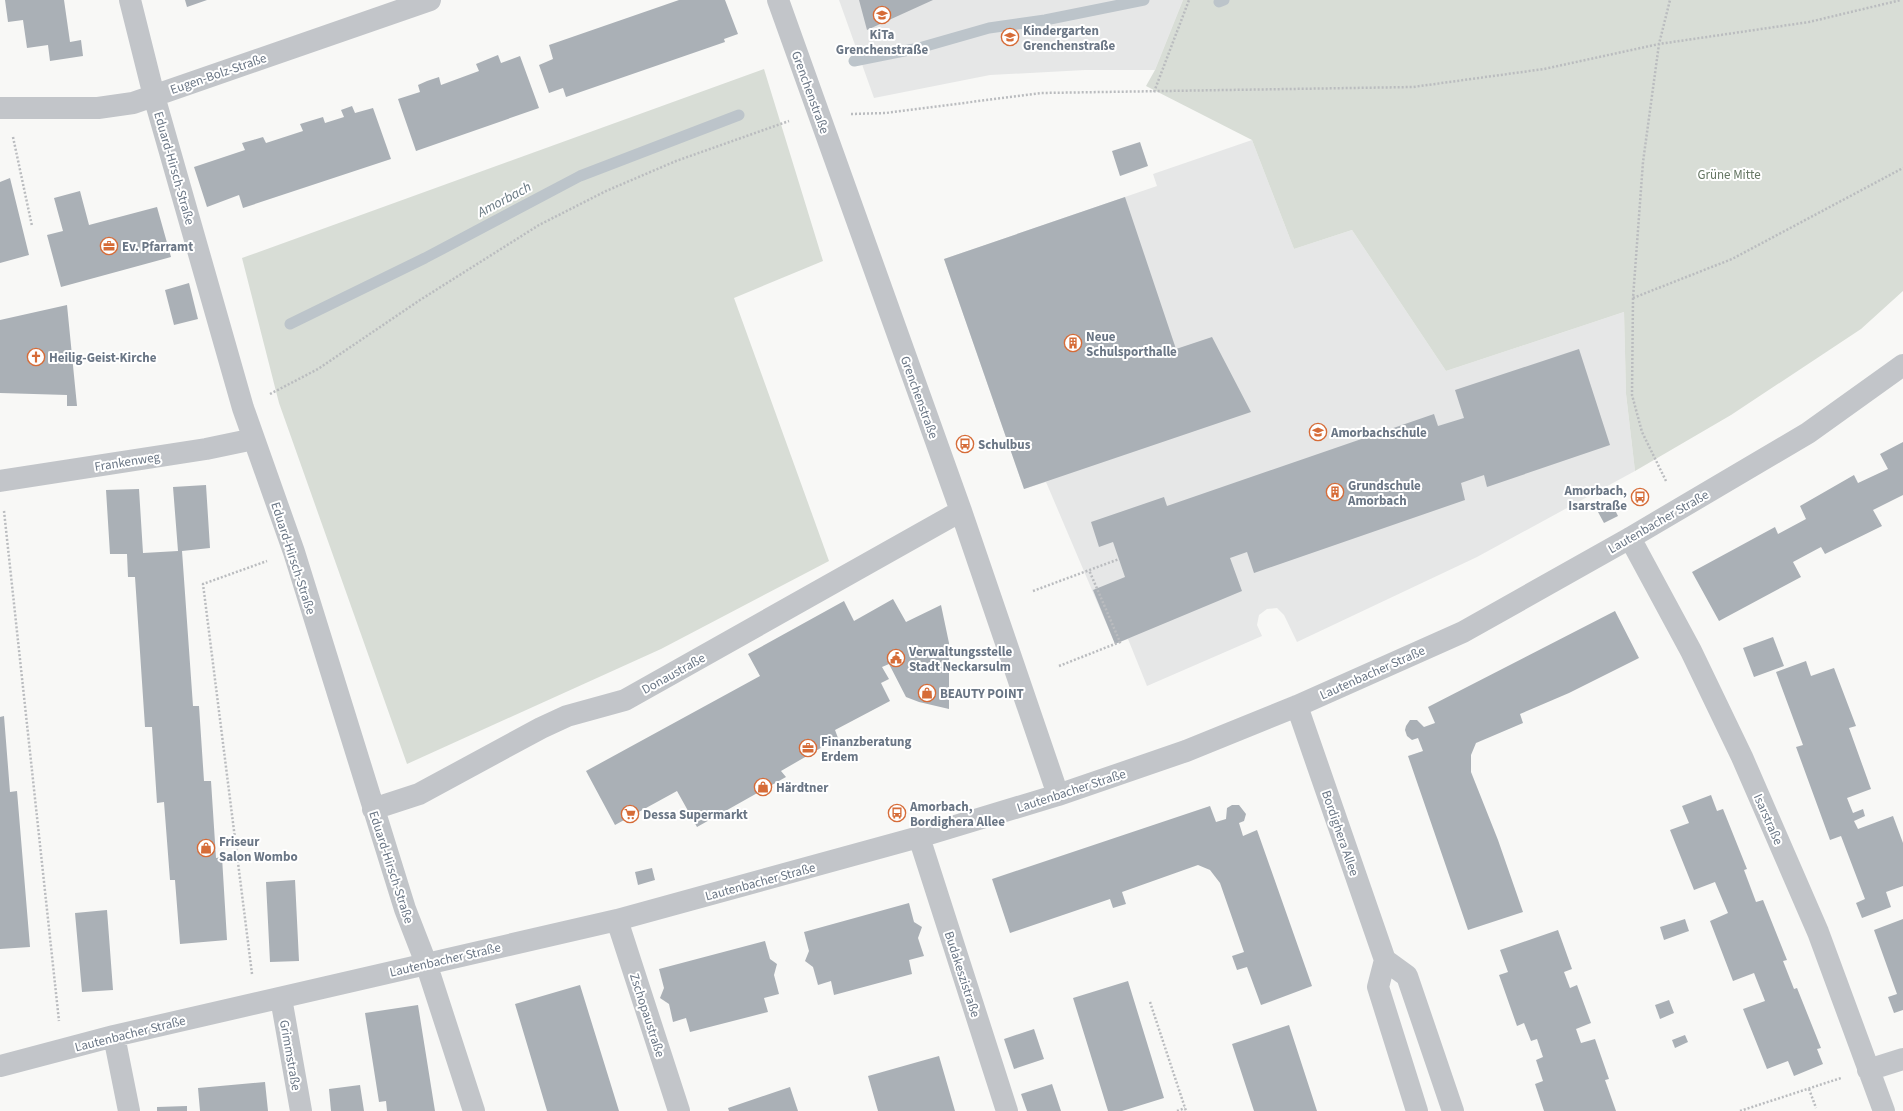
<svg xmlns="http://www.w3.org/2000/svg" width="1903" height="1111" viewBox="0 0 1903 1111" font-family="'Source Sans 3',sans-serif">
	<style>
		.built { fill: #e6e7e7 }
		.green { fill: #d8ddd6 }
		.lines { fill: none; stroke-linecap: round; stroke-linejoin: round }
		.stream { stroke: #bcc4ca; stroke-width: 11 }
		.building { fill: #aab0b6 }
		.path { stroke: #babcbf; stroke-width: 2.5; stroke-dasharray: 2 2; stroke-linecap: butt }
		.minor { stroke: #c2c5c9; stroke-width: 22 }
		.labels { text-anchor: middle; stroke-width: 4; stroke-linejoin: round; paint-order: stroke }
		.poi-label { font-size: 13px; font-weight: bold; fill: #6a7685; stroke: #fff; text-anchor: start }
		.street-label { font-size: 13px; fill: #6a7685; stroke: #fff }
		.park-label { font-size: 13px; fill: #667764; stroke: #fff }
		.water-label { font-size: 14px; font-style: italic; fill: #667780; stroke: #fff }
	</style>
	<rect width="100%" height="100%" fill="#f8f8f6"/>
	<path class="built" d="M839,0H1183L1155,70H1085L990,75L874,98Z
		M1252,140L1294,249L1352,230L1446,371L1624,312L1626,394L1635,471L1477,557L1297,642L1284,615L1277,608L1267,609L1259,615L1257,625L1262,636L1147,686L1128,639L1115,644L1046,482L1024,489L944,259L1157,186L1153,174Z"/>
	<path class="green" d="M1183,0H1903V291L1861,329L1731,415L1635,471L1626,394L1624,312L1446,371L1352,230L1294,249L1252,140L1146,86L1155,70Z
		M764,69L823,261L734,298L829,561L661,649L407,764L279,403L242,258Z"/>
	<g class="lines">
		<path class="stream" d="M1219,2L1224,0
			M854,61L919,48L989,28L1045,20L1144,0
			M290,324L425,258L580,176L739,115"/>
	</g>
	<path class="building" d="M5,0H64L70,42L81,40L83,56L50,61L48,45L27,48L23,20L8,22Z
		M185,0H207L187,7Z
		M679,0H725L738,34L724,39L725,42L566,97L563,88L549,93L539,65L553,59L549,45Z
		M859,0H933L867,30Z
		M498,55L501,63L520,56L539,108L416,151L398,99L420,92L418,85L427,81L439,77L441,85L479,71L476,64Z
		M352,106L355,113L373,108L391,159L243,208L239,195L207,207L194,167L245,150L242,143L253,140L263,137L266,143L303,131L300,124L323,117L325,123L344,117L341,110Z
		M1140,142L1148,166L1120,176L1112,151Z
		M10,178L29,255L0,263V182Z
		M80,191L89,225L157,207L171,257L61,287L47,235L63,231L54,198Z
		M1125,197L1176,349L1212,337L1251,412L1024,489L944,259Z
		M189,283L198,319L174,325L165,290Z
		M67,305L77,406H67V395L0,393V320Z
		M1579,349L1610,445L1487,487L1484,475L1461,483L1465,500L1254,573L1247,552L1230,558L1242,591L1115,644L1093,590L1125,577L1113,542L1099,547L1091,522L1164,497L1167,506L1434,414L1438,426L1464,418L1455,390Z
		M1903,442V495L1873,510L1882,526L1825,554L1821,547L1793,562L1801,577L1719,621L1692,572L1775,527L1778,534L1806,519L1800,506L1854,475L1858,483L1888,469L1880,454Z
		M206,485L210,548L182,551L193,706H199L204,781H211L216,858L222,857L227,940L180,944L175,880H170L164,802L157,803L152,727H145L135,577H128L127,554H110L106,490L139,489L143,553L178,551L173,487Z
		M1612,504L1618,516L1604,523L1598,512Z
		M893,599L906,622L941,605L949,643V709L919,702L906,697L889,664L882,667L889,679L881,683L890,701L835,730L838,738L781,771L786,777L697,827L677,791L615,825L586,771L760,676L748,654L844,601L854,621Z
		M1615,611L1639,658L1569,693L1520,714L1523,723L1476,743L1471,755V772L1498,840L1523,912L1468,930L1408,756L1423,751L1418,738L1412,740L1407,736L1405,730L1406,726L1410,720H1417L1424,727L1435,723L1428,707Z
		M1773,637L1784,666L1754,677L1743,648Z
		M1806,661L1811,676L1834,668L1856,726L1849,728L1871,789L1847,798L1853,813L1863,809L1865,816L1854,821L1858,829L1893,816L1903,843V886L1886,892L1891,907L1862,918L1856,903L1865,899L1841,836L1830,840L1796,747L1803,745L1776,672Z
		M4,716L10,792L17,791L30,947L0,949V717Z
		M1711,795L1717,811L1723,809L1747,869L1744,870L1756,902L1763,900L1787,960L1783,961L1794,989L1797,988L1821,1048L1817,1049L1823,1064L1794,1076L1788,1061L1767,1069L1743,1009L1765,1001L1754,973L1733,981L1710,921L1728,913L1715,882L1694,890L1670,830L1689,823L1682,806Z
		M1232,805H1239L1246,814L1244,821L1239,823L1243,836L1257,830L1312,986L1261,1005L1247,967L1237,970L1232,956L1244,952L1220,883L1210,870L1198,865L1122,892L1126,904L1113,908L1110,899L1010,933L992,879L1210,806L1216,822L1226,819L1227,808Z
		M652,868L655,880L638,885L635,872Z
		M295,880L299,961L270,962L266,882Z
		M909,903L914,922L922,927L918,938L924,956L909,960L912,974L834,995L831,981L818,985L813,967L805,961L809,951L804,932Z
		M107,910L113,990L82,992L75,913Z
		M1685,919L1689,931L1664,940L1660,927Z
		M1903,919V1010L1894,1013L1888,997L1897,994L1874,930Z
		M1558,930L1572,969L1564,972L1570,988L1577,985L1591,1023L1576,1029L1581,1043L1595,1039L1609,1079L1605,1080L1616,1111H1544L1535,1084L1543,1081L1536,1060L1543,1057L1537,1039L1531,1041L1524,1023L1517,1026L1499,975L1508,972L1500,950Z
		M765,941L770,959L777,964L774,975L779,994L764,998L768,1012L690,1032L686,1018L673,1022L669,1004L660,998L664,988L659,969Z
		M1128,981L1164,1098L1122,1111H1108L1073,998Z
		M580,985L619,1111H547L515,1004Z
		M1669,1000L1674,1013L1660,1019L1655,1005Z
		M418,1005L435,1111H387L386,1101L379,1102L365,1013Z
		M1289,1025L1317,1111H1254L1232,1044Z
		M1034,1029L1044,1059L1014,1069L1004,1039Z
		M1685,1035L1688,1042L1675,1048L1672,1040Z
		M939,1056L955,1111H878L868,1076Z
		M265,1082L268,1111H200L198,1088Z
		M1052,1084L1061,1111H1027L1021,1094Z
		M360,1085L364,1111H331L329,1089Z
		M790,1087L798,1111H729L728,1108Z
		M187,1106V1111H157V1107Z"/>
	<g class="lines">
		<path class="path" d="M1154,92L1189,0
			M851,114L886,113L1041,93L1413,87L1544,69L1659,44L1809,22L1901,0
			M13,137L32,226
			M1633,298L1732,259L1903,168
			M270,394L318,369L420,300L539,225L606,191L676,161L789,121
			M1666,481L1642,432L1632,395L1633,298L1643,162L1659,44L1670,0
			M4,511L59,1021
			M1033,591L1119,559
			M1059,666L1120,642L1089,570
			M252,974L203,584L267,561
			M1150,1002L1186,1111
			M1809,1089L1816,1108
			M1177,1111L1185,1108
			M1740,1111L1841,1078"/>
		<path class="minor" d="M130,0L154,96L243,408L294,552L405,909L426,963L474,1111
			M778,0L961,511L1058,795
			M0,108H98L133,103L430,0
			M0,481L206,449L254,439
			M1630,538L1691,651L1742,757L1818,932L1884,1111
			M1297,706L1385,960L1378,987L1417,1111
			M373,809L419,794L541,728L567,716L625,700L961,511
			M919,837L1007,1111
			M617,920L679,1111
			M1385,960L1407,976L1453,1111
			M281,998L301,1111
			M114,1036L129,1111
			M0,1066L114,1036L617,920L919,837L1058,795L1186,751L1297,706L1463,632L1630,538L1808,433L1903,365
			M1868,1070L1903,1059"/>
	</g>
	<defs>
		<symbol id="school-ring" viewBox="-11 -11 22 22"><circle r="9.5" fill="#fff" stroke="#d66c38" stroke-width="1.5"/><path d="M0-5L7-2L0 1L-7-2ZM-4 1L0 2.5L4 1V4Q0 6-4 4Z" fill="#d66c38"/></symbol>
		<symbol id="office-ring" viewBox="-11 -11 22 22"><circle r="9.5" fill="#fff" stroke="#d66c38" stroke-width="1.5"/><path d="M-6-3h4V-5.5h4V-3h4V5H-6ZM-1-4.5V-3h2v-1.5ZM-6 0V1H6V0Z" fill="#d66c38"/></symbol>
		<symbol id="building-ring" viewBox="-11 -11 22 22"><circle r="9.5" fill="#fff" stroke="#d66c38" stroke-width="1.5"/><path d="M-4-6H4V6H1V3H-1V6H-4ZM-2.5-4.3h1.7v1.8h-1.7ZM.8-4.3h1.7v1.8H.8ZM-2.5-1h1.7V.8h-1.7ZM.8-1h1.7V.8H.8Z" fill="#d66c38"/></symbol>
		<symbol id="church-ring" viewBox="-11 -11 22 22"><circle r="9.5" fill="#fff" stroke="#d66c38" stroke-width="1.5"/><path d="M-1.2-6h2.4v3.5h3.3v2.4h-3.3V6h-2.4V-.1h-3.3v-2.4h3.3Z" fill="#d66c38"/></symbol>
		<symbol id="bus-ring" viewBox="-11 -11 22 22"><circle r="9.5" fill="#fff" stroke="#d66c38" stroke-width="1.5"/><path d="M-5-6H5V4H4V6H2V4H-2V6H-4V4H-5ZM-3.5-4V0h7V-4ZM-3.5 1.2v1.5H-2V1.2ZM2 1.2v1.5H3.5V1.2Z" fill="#d66c38"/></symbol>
		<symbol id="civic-ring" viewBox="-11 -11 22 22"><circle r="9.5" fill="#fff" stroke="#d66c38" stroke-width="1.5"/><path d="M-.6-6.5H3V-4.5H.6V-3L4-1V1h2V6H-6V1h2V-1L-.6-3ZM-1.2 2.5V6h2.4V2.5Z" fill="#d66c38"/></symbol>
		<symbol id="shop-ring" viewBox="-11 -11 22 22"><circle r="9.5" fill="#fff" stroke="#d66c38" stroke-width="1.5"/><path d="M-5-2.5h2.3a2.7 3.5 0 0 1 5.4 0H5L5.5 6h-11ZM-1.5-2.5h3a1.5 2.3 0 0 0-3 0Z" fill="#d66c38"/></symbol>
		<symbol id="supermarket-ring" viewBox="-11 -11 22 22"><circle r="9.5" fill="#fff" stroke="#d66c38" stroke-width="1.5"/><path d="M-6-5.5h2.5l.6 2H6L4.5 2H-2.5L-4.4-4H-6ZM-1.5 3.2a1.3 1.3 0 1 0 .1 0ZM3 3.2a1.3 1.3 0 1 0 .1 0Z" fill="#d66c38"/></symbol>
	</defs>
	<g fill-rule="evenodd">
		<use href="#school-ring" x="872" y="5" width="20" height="20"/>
		<use href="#school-ring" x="1000" y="27" width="20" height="20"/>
		<use href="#office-ring" x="99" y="236" width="20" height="20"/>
		<use href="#building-ring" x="1063" y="333" width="20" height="20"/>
		<use href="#church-ring" x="26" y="347" width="20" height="20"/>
		<use href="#school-ring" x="1308" y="422" width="20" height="20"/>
		<use href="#bus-ring" x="955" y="434" width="20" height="20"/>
		<use href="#building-ring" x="1325" y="482" width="20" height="20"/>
		<use href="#bus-ring" x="1630" y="487" width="20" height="20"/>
		<use href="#civic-ring" x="886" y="648" width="20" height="20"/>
		<use href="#shop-ring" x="917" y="683" width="20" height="20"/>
		<use href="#office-ring" x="798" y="738" width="20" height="20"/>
		<use href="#shop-ring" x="753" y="777" width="20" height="20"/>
		<use href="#bus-ring" x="887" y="803" width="20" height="20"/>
		<use href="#supermarket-ring" x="620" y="804" width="20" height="20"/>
		<use href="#shop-ring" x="196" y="838" width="20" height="20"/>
	</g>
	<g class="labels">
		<g class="poi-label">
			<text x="1023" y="35">Kindergarten<tspan x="1023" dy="15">Grenchenstraße</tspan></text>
			<text x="882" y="39" text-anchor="middle">KiTa<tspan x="882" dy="15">Grenchenstraße</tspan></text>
			<text x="122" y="251">Ev. Pfarramt</text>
			<text x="1086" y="341">Neue<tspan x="1086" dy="15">Schulsporthalle</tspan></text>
			<text x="49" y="362">Heilig-Geist-Kirche</text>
			<text x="1331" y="437">Amorbachschule</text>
			<text x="978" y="449">Schulbus</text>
			<text x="1348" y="490">Grundschule<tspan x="1348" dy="15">Amorbach</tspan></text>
			<text x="1627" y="495" text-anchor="end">Amorbach,<tspan x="1627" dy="15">Isarstraße</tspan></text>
			<text x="909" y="656">Verwaltungsstelle<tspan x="909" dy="15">Stadt Neckarsulm</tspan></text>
			<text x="940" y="698">BEAUTY POINT</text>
			<text x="821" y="746">Finanzberatung<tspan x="821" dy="15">Erdem</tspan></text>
			<text x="776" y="792">Härdtner</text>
			<text x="910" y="811">Amorbach,<tspan x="910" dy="15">Bordighera Allee</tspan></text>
			<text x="643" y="819">Dessa Supermarkt</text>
			<text x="219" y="846">Friseur<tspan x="219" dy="15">Salon Wombo</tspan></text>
		</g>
		<g class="street-label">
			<text transform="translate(218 73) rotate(-19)" y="5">Eugen-Bolz-Straße</text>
			<text transform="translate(811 92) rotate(70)" y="5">Grenchenstraße</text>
			<text transform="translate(175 168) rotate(74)" y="5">Eduard-Hirsch-Straße</text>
			<text transform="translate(920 397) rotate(70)" y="5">Grenchenstraße</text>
			<text transform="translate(127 461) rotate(-9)" y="5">Frankenweg</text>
			<text transform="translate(1658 521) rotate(-30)" y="5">Lautenbacher Straße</text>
			<text transform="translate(294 558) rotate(72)" y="5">Eduard-Hirsch-Straße</text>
			<text transform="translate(1372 672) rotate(-24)" y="5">Lautenbacher Straße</text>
			<text transform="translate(673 673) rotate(-29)" y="5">Donaustraße</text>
			<text transform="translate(1071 790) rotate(-18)" y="5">Lautenbacher Straße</text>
			<text transform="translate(1769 819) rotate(66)" y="5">Isarstraße</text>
			<text transform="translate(1341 833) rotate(71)" y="5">Bordighera Allee</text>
			<text transform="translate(392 867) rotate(72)" y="5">Eduard-Hirsch-Straße</text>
			<text transform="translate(760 881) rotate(-15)" y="5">Lautenbacher Straße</text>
			<text transform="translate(445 959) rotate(-13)" y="5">Lautenbacher Straße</text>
			<text transform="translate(963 974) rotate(72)" y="5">Budakeszistraße</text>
			<text transform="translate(648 1015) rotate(72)" y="5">Zschopaustraße</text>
			<text transform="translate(130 1033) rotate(-14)" y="5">Lautenbacher Straße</text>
			<text transform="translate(291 1055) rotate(80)" y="5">Grimmstraße</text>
		</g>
		<g class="park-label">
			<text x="1729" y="179">Grüne Mitte</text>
		</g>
		<g class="water-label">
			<text transform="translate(504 199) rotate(-28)" y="5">Amorbach</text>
		</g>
	</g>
</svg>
